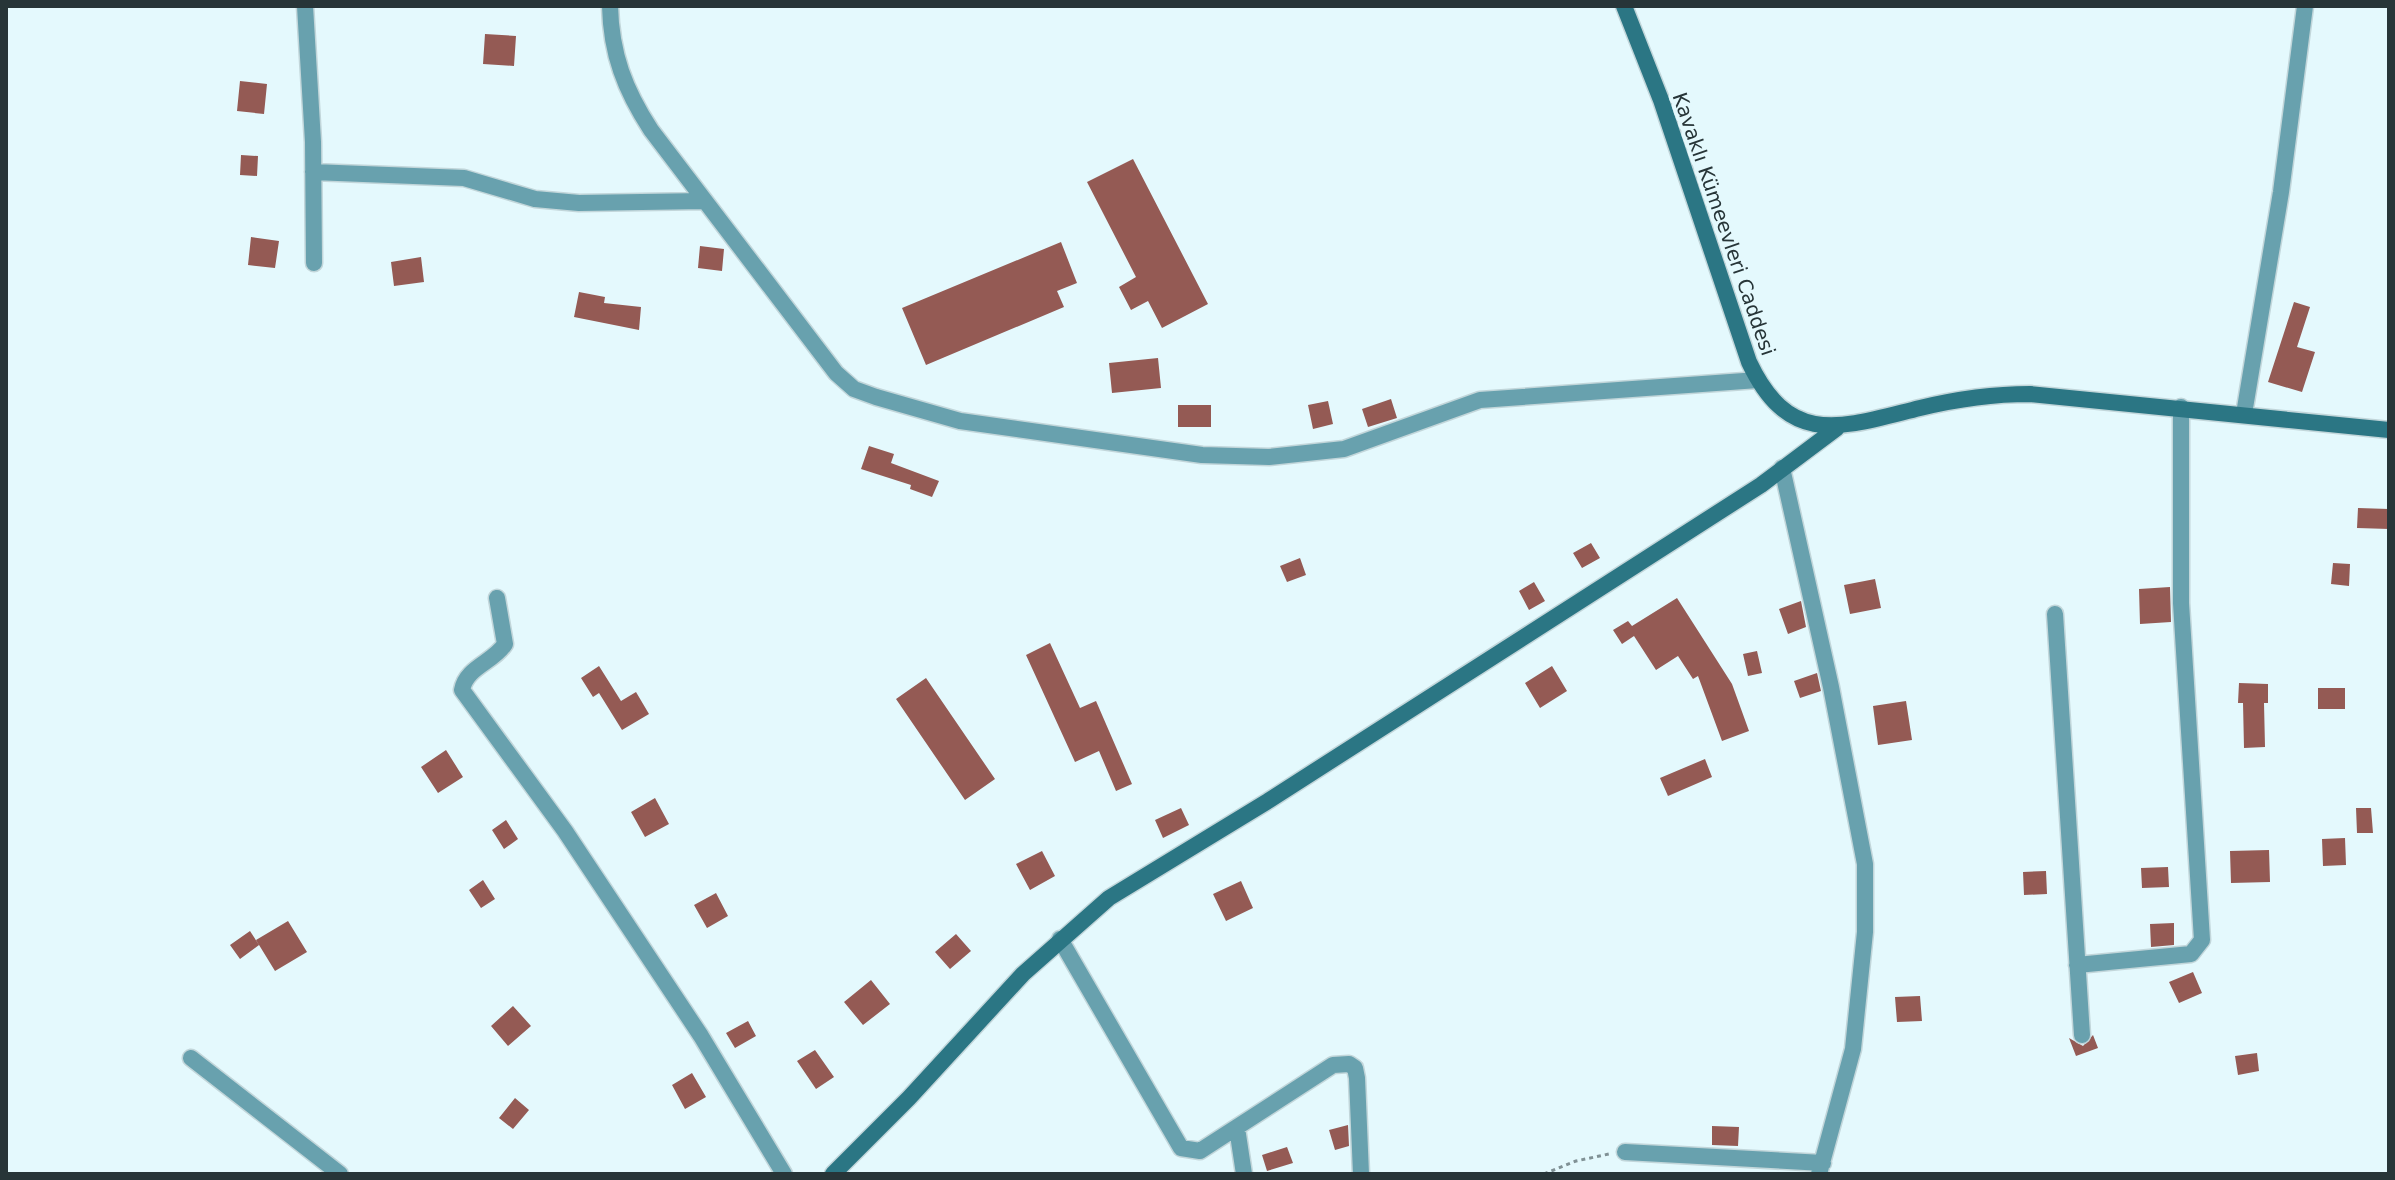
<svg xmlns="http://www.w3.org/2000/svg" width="2395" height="1180" viewBox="0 0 2395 1180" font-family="'DejaVu Sans',sans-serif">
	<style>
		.building { fill: #945a54 }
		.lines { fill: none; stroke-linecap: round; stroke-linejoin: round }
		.street-casing { stroke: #c2d6da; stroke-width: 19 }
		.secondary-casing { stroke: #c2d6da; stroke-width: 19 }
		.path { stroke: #809195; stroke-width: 3; stroke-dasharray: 4 4; stroke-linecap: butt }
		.street { stroke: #68a1ae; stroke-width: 16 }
		.secondary { stroke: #2b7684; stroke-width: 16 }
		.labels { text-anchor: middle; stroke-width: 8; stroke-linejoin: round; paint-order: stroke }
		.street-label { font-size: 20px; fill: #273538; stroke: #e4f9fd }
	</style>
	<rect width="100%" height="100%" fill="#e4f9fd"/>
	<path class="building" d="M485,34L516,36L514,66L483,64Z
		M240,81L267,84L264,114L237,111Z
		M241,155L258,156L257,176L240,175Z
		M1133,159L1208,304L1162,328L1148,301L1131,310L1119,287L1136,277L1087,182Z
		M251,237L279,241L275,268L248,265Z
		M1061,242L1077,283L1057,291L1064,307L926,365L902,308Z
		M700,246L724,249L722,271L698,268Z
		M421,257L424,282L394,286L391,262Z
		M579,292L605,297L604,303L641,307L639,330L574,317Z
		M2294,302L2310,307L2297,347L2315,352L2302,392L2268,382Z
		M1158,358L1161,388L1112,393L1109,363Z
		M1391,399L1397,418L1368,427L1362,409Z
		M1328,401L1333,424L1313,429L1308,405Z
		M1178,405H1211V427H1178Z
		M869,446L894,454L891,463L939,481L932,497L910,489L911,485L861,469Z
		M2358,508L2389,509V529L2357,528Z
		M1591,543L1600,558L1582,568L1573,553Z
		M1300,558L1306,575L1287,582L1280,566Z
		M2333,563L2350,564L2349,586L2331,584Z
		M1875,579L1881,608L1850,614L1844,585Z
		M1534,582L1545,601L1529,610L1519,591Z
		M2170,587L2171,622L2140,624L2139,589Z
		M1677,598L1732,684L1749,731L1722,741L1698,676L1693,679L1678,656L1656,670L1634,636L1622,644L1613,630L1628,621L1632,626Z
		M1801,601L1806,627L1788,634L1779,609Z
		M1050,643L1080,708L1096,701L1132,784L1116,791L1099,751L1075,762L1026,655Z
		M1757,651L1762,673L1748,676L1743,654Z
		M599,666L621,701L636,692L649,714L622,730L599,693L593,697L581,678Z
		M1552,666L1567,691L1540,708L1525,683Z
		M1817,673L1821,691L1800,698L1794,681Z
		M926,678L995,779L965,800L896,699Z
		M2239,683L2268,684V703H2264L2265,747L2244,748L2243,703H2238Z
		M2318,688H2345V709H2318Z
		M1906,701L1912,740L1878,745L1873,706Z
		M446,750L463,777L438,793L421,767Z
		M1705,759L1712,777L1668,796L1660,778Z
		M655,798L669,824L645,837L631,812Z
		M1181,808L1189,825L1163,838L1155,820Z
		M2356,808H2371L2373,833H2357Z
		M506,820L518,839L504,849L492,830Z
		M2345,838L2346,865L2323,866L2322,839Z
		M2269,850L2270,882L2231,883L2230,851Z
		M1042,851L1055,876L1030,890L1016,864Z
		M2168,867L2169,887L2142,888L2141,868Z
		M2046,871L2047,894L2024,895L2023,872Z
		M483,880L495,899L481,908L469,890Z
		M1241,881L1253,908L1226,921L1213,894Z
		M716,893L728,916L707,928L694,905Z
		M288,921L307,952L275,971L256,940Z
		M2174,923V945L2151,947L2150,924Z
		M250,931L259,945L240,959L230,945Z
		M956,934L971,951L950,969L935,952Z
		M2193,972L2202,993L2179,1003L2169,982Z
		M871,980L890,1004L863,1025L844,1002Z
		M1920,996L1922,1021L1897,1022L1895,997Z
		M513,1006L531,1026L508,1046L491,1026Z
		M748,1021L756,1036L735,1048L726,1033Z
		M2093,1035L2098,1048L2076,1056L2069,1038L2083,1046Z
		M815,1050L834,1077L816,1089L797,1061Z
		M2257,1053L2259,1071L2238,1075L2235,1056Z
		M692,1073L706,1097L685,1109L672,1085Z
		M515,1098L529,1110L513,1129L499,1118Z
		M1348,1125L1349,1146L1335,1150L1329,1130Z
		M1712,1126L1739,1127L1738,1146L1712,1145Z
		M1287,1147L1293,1163L1267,1171L1262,1155Z"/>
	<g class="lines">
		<defs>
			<path id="street" d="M305,6L313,142L314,263
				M610,6C611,54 625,90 651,130L836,373L854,389L876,397L960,421L1202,455L1269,457L1344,449L1480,400L1758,380
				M313,172L464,178L535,199L579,203L704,201
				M2244,414L2281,192L2305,6
				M1782,468L1831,687L1865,864V932L1853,1049L1819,1174
				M497,598L505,644C494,662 466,667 462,690L565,831L701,1036L784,1174
				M2055,614L2082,1035
				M1060,939L1181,1148L1200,1151L1333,1065L1349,1064L1355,1068L1357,1078L1361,1174
				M2077,965L2191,954L2202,940L2181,603V407
				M191,1058L340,1174
				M1237,1128L1244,1174
				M1625,1152L1823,1163"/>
			<path id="secondary" d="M1624,6L1661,100L1749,362C1790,449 1843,427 1920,408C1957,399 1992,394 2030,394L2389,430
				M833,1174L909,1098L1023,974L1109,898L1268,801L1761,485L1837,428"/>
		</defs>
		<use href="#street" class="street-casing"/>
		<use href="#secondary" class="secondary-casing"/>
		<path class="path" d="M1544,1174L1576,1161L1609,1154"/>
		<use href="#street" class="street"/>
		<use href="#secondary" class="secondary"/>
	</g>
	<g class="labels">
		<g class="street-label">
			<text transform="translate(1724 224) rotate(71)" y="7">Kavaklı Kümeevleri Caddesi</text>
		</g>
	</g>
	<rect width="2395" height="1180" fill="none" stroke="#273538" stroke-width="16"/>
</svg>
